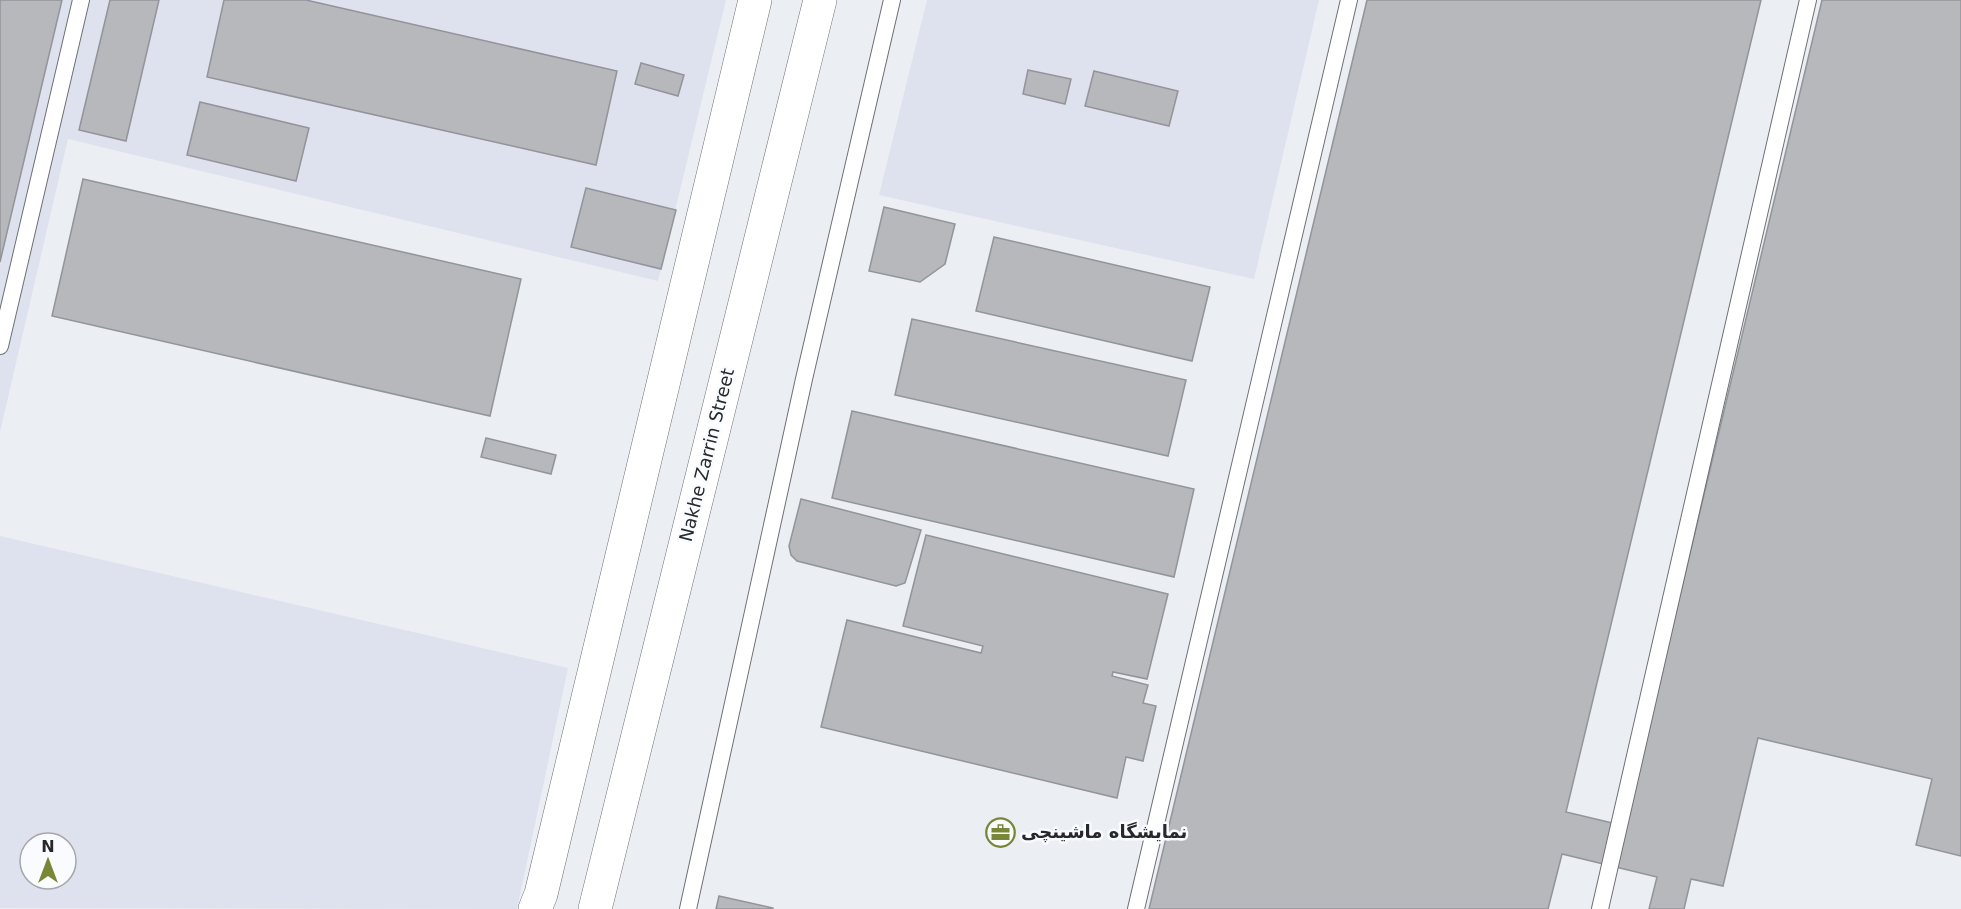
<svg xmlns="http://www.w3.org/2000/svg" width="1961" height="909" viewBox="0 0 1961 909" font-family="'DejaVu Sans',Cairo,sans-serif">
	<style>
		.built { fill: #dde2ee; fill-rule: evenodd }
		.building { fill: #b6b8bc; stroke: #929499; stroke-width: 1.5 }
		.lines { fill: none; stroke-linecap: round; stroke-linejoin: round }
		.lane-casing { stroke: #6f7075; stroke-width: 18 }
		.secondary-casing { stroke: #6f7075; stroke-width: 34 }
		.lane { stroke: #fff; stroke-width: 16 }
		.secondary { stroke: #fff; stroke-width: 33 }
		.labels { text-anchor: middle; stroke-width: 5; stroke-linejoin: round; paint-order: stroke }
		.street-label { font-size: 18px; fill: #27282a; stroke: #f9fbff }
		.poi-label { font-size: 18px; font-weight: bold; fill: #27282a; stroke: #f9fbff; text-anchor: start }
	</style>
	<rect width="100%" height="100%" fill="#ebeef3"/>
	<path class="built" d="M0,0H726L658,281L68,139L0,432Z
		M927,0H1319L1254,279L879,195Z
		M0,536L568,668L517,909L0,908ZM30,843H66V879H30Z"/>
	<path class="building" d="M0,0H62L0,262Z
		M110,0H159L126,141L79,130Z
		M224,0H306L617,71L596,165L207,77Z
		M1367,0H1761L1566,812L1625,826L1822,0H1961V856L1916,845L1932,779L1758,738L1723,886L1691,879L1684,909H1649L1657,877L1562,854L1548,909H1149Z
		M641,63L684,75L678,96L635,84Z
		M1028,70L1071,79L1065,104L1023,94Z
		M1094,71L1178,91L1169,126L1085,106Z
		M200,102L309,128L296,181L187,155Z
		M83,179L521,279L490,416L52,316Z
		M586,188L676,210L661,269L571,247Z
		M884,207L955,224L945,264L920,282L869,271Z
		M994,237L1210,287L1192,361L976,311Z
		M912,319L1186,380L1168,456L895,395Z
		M852,411L1194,489L1174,577L832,498Z
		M486,438L556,455L551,474L481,457Z
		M801,499L921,530L905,583L896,586L797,561L791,555L789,546Z
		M926,535L1168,594L1147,679L1113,672L1112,676L1148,685L1143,703L1156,706L1143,761L1126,757L1117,798L821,727L847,620L981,653L983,646L903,626Z
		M719,896L773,908V909H716Z"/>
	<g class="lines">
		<defs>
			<path id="lane" d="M0,346L81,0
				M688,909L804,379L892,0
				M1136,909L1349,0
				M1600,909L1808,0"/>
			<path id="secondary" d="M535,909L541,894L755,0
				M595,909L820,0"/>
		</defs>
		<use href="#lane" class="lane-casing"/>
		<use href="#secondary" class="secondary-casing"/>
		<use href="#lane" class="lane"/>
		<use href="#secondary" class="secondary"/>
	</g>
	<defs>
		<symbol id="office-ring" viewBox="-11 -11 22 22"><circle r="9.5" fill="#f9fbff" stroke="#788735" stroke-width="1.5"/><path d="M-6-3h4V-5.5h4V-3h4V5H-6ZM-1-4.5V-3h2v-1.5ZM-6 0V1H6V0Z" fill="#788735"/></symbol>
	</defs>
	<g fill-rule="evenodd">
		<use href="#office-ring" x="984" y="816" width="33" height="33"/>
	</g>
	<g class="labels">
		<g class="street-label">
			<text transform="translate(707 455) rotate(-76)" y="6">Nakhe Zarrin Street</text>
		</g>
		<g class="poi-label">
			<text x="1021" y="838">نمایشگاه ماشینچی</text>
		</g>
	</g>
	<g transform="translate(48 861)"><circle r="28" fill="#f9fbff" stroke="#a5a7aa" stroke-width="1.5"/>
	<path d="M0-4.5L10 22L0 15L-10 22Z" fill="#788735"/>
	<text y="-9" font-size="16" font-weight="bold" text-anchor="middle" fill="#27282a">N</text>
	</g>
</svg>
